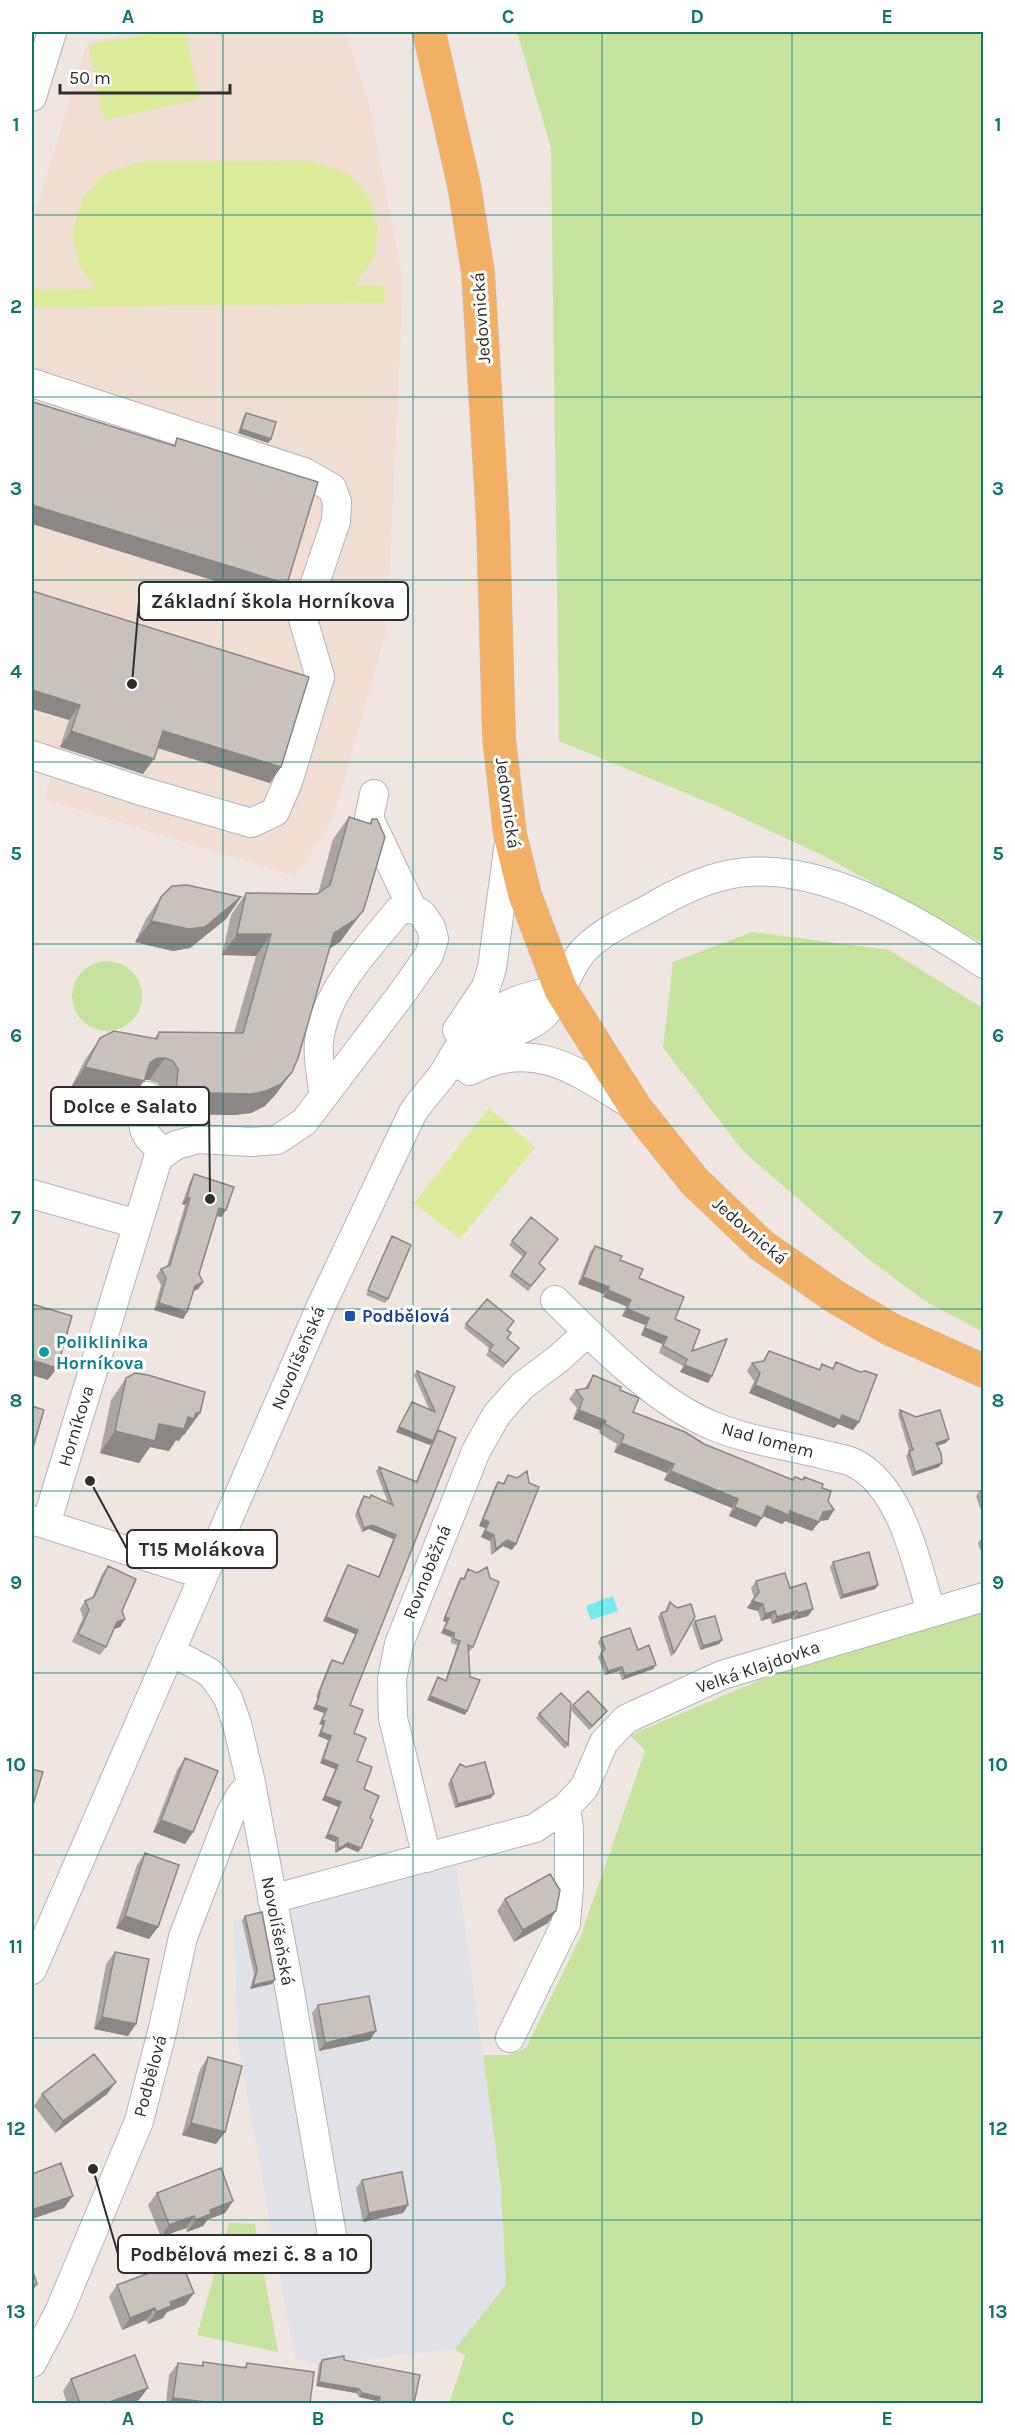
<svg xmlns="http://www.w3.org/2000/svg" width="1015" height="2435" viewBox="0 0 1015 2435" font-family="Karla,sans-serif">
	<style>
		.industrial { fill: #e1e1e8 }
		.education { fill: #efded1 }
		.green { fill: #c6e49e }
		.pitch { fill: #dbeb9a }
		.water { fill: #75eaef }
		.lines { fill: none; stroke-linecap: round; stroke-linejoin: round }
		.minor-casing { stroke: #b1b6be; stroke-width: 30 }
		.major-casing { stroke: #c4c4c4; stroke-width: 34 }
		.minor { stroke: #fff; stroke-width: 28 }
		.major { stroke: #f1b064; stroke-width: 33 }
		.wall { fill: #aca6a2 }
		.shaded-wall { fill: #8c8784 }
		.building { fill: #c8c1bc; stroke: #8c8784; stroke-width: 1.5 }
		.grid { fill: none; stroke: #0f766e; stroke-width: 1.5; stroke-opacity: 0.55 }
		.transit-dot { fill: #1a4fb4; stroke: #fff; stroke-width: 2 }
		.culture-dot { fill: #0f9aa8; stroke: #fff; stroke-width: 2 }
		.labels { text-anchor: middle; stroke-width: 6; stroke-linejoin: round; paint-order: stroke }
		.street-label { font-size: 18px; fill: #2e2e2e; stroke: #fff }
		.transit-label { font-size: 18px; font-weight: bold; fill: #164399; stroke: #fff; text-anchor: start }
		.culture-label { font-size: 18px; font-weight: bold; fill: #0d838f; stroke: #fff; text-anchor: start }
		.leader { fill: none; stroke: #2e2e2e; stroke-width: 2 }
		.callout-dot { fill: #2e2e2e; stroke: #fff; stroke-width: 2 }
		.callout { fill: #fff; stroke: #2e2e2e; stroke-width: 2 }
		.callout-label { font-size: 20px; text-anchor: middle; font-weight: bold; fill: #2e2e2e }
		.neatline { fill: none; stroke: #0f766e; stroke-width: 2 }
		.grid-label { font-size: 20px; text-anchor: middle; font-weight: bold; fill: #0f766e }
	</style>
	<rect width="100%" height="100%" fill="#efe5e1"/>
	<path class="industrial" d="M456,1865L501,2187L506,2286L455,2349L319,2364L295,2359L238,2044L234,1922L283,1911L289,1917L295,1909Z"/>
	<path class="education" d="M139,32H345L369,104L403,281L387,628L333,819L295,876L45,799L53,769L32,763V224L87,42Z"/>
	<path class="green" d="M517,32H983V943L824,856L715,805L559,741L551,148Z
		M752,932L889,950L983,1008V1332L925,1301L867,1258L744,1152L663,1048L673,962Z
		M72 996a35 35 0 1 1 70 0a35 35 0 1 1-70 0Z
		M983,1610V2403L449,2404L465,2356L455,2349L506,2285L501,2187L483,2055H509L526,2048L580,1938L645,1751L630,1735L772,1675Z
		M229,2223L255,2224L278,2352L197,2335Z"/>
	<path class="pitch" d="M159,32H185L200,99L104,120L88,45Z
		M310,161L346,172L369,196L378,229L374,257L355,285L385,286V303L32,308V290L97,289L79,265L72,235L82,198L105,173L141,162Z
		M489,1108L535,1147L460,1239L414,1203Z"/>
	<path class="water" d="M613,1596L618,1611L591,1620L586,1606Z"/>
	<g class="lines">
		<defs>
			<path id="minor" d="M32,97L52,32
				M32,383L304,472L332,488L337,502L336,521L303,619L320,677L288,782L275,812L251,823L138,790L32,755
				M374,794L369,818L412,908
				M457,1030L486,987L492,968L509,842
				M455,1066C470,1056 485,1047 502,1038C516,1031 533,1026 545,1014C562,996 570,963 586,948C604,930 630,919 652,907C676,893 700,881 727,875C812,856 915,918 984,964
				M470,1071C535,1036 581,1074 635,1107
				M147,1096C141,1128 139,1132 165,1153
				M32,1194L137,1224
				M555,1300C599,1343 654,1401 711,1425C746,1440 785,1445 821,1454C831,1457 843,1458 852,1462C902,1485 917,1565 931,1612
				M32,1520L204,1575
				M46,1524L158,1158L176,1145L199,1139L251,1142L277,1140L304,1122L403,992L429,955L434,939L431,927L422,914L412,908L398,911C368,949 324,991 319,1042C317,1058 322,1077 323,1093
				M170,1651L209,1672L216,1680L228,1698L237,1724L251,1783L289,1986L333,2241
				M427,1858L393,1718L392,1679L399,1644L476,1451L497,1414L522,1386L558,1359L588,1332
				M272,1899L535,1828L566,1807L584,1788L604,1742L626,1719L722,1675L984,1597
				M32,1970L321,1306L412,1114C421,1099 433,1088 443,1074C449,1065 453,1055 460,1046C488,1009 516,996 561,990
				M510,2038L566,1923L569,1887V1828L566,1807
				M32,2363L59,2312L139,2121L163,2028L183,1937L230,1815L240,1796L251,1783"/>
			<path id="major" d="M429,32L464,185L478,272L493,523L499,738L510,834L525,895L561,990L635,1107L694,1181L761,1245L834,1296L890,1329L984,1371"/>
		</defs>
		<use href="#minor" class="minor-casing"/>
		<use href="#major" class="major-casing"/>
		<use href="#minor" class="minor"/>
		<use href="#major" class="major"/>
	</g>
	<path class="wall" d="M246,413L271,439L268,443L238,433L243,417Z
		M32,591L281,767L270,783L157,748L143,774L60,747L69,720Z
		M349,817L369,823L372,819L363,911L340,942L330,948L292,1072L276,1094L265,1106L251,1113L235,1115L161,1114L163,1091L157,1083L149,1080H144L129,1102L70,1089L85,1060L100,1038L154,1039L159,1032L234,1033L256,956L222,955L231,915L246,893L318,894L333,839Z
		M161,897H241L226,919L190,948L173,951L135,942L146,919Z
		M194,1174L226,1210L221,1217L217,1216L199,1274L203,1282L198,1289L194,1291L187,1312L183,1319L154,1310L161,1285L156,1276L161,1269L167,1266L185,1205L182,1204L190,1181Z
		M531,1217L539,1263L545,1269L528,1291L509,1276L523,1257L509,1245Z
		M392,1236L388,1299L385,1303L366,1295L389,1241Z
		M595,1246L620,1260L639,1278L675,1319L692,1351L712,1376L708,1383L680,1372L683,1366L659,1353L662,1344L641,1335L645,1325L622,1316L626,1306L603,1297L604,1294L578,1284L590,1252Z
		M466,1324L507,1330V1339L519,1348L503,1368L486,1355L490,1349L464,1328Z
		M769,1351L819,1370L822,1364L832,1368L836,1362L859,1422L853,1430L838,1424L834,1428L749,1393L754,1381L747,1371L752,1363L762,1362Z
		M417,1371L455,1387L437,1432L350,1705L357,1761L370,1818L361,1848L358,1852L346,1847L335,1853V1842L325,1838L338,1807L322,1800L335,1769L320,1763L328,1740L318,1736L322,1725L319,1724L324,1713L313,1709L318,1698L316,1697L329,1664L332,1660L342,1664L355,1634L323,1621L345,1569L348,1565L378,1577L393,1539L369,1529L362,1532L355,1515L361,1500L364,1496L369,1498L371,1495L388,1503L376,1471L379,1467L416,1481L431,1444L430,1445L396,1432L412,1402L429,1409L414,1375Z
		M593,1375L620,1390L633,1412L704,1444L793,1480L795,1477L802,1480L804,1477L822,1488L828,1501L834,1510L828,1520L819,1521L812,1531L785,1521L782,1524L763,1516L756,1527L729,1516L732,1508L664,1480L667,1473L614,1452L617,1444L599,1433L600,1430L573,1419L577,1408L569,1399L576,1390L585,1388Z
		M126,1378L200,1413L184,1435H183L179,1441L176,1440L169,1451L150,1447L139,1463L100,1453L111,1400Z
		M900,1410L946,1443L937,1446L939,1467L912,1476L906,1456L909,1451L898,1414Z
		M508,1475L516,1544L512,1550L503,1546L491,1555L490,1541L481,1537L485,1528L479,1526L494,1488L498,1482L503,1483Z
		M984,1487V1519L976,1496L982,1488Z
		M984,1535V1562L978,1543Z
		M833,1562L878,1585L875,1589L840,1599L830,1567Z
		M108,1566L125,1619L120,1627L114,1629L106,1647L100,1655L72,1642L83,1618L80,1609L85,1601L92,1598L102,1574Z
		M468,1569L473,1647L470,1651L468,1650L465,1715L427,1700L435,1682L438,1677L445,1681L457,1645L451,1643V1637L441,1633L446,1622L443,1621L458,1582L461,1578L463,1579Z
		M756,1581L790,1588L813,1609L808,1616L793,1620L792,1618L772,1624L770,1618L761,1621L758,1611L747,1608L754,1598L751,1588Z
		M670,1602L677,1608L674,1653L671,1657L658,1617L661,1613L665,1612L667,1606Z
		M695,1621L722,1640L719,1644L700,1650L692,1625Z
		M601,1638L638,1650L656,1665L653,1669L622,1680L619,1671L605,1675L598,1657L602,1652L598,1642Z
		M573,1705L604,1715L589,1730L571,1710L568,1745L565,1749L536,1718L539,1714L571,1708Z
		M185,1758L193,1832L185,1844L153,1832L177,1770Z
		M460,1764L491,1798L455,1808L448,1784Z
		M145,1853L158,1927L149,1939L116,1928L137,1865Z
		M505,1899L556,1911L548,1923L514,1942L497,1911Z
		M245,1916L272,1984L250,1989L254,1974L242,1920Z
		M115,1952L136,2024L128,2036L94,2029L106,1964Z
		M318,2005L370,2040L319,2051L312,2013Z
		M208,2057L216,2144L182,2135L200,2069Z
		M42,2094H107L55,2133L34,2106Z
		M362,2180L408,2205L403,2213L363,2222L356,2188Z
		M157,2193L233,2201L225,2213L207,2220L203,2226L187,2232L186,2228L161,2237L148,2205Z
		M117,2285L194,2293L185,2305L167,2312L163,2318L148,2324L146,2320L122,2330L109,2297Z
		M322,2360H344L414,2403H376L377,2401L359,2397L356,2393L316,2386L319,2364Z
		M203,2362L244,2367L247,2363L310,2403H166L169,2375L178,2363L201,2366Z
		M71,2379L139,2400L130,2403H67L63,2391Z"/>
	<path class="shaded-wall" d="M241,429L271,439L268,443L238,433Z
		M32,505L287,584L276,600L32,524Z
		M32,690L80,705L69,720L32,709Z
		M71,731L154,759L143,774L60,747Z
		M163,731L281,767L270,783L152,746Z
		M241,897L226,919L190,948L173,951L135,942L151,921Z
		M363,911L340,942L319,955L334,933Z
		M237,934H271L256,956L222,955Z
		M165,1058L149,1080H143L144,1081L129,1102L70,1089L85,1067Z
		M292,1072L276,1094L265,1106L251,1113L235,1115L161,1114L176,1092Z
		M187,1197L190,1198L185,1205L182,1204Z
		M219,1208L226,1210L221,1217L214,1215Z
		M583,1277L609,1287L604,1294L578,1284Z
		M203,1282L198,1289L190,1293L195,1286Z
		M608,1290L631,1300L626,1306L603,1297Z
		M159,1303L187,1312L183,1319L154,1310Z
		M627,1309L649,1318L645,1325L622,1316Z
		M645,1328L667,1337L662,1344L641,1335Z
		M32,1360L57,1368L48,1380L32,1375Z
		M685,1365L712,1376L708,1383L680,1372Z
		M755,1385L842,1415L859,1422L853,1430L838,1424L834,1428L749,1393Z
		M579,1410L606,1421L600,1430L573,1419Z
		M196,1413H200L184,1435H183L179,1441L176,1440L169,1451L150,1447L139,1463L100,1453L115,1431L159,1424L188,1417Z
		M399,1427L433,1441L430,1445L396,1432Z
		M949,1439L946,1443L933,1447L936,1443Z
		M621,1443L674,1464L667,1473L614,1452Z
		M942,1463L939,1467L912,1476L915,1472Z
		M671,1471L738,1499L732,1508L664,1480Z
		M767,1506L790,1511L819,1522L812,1531L785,1521L782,1524L760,1515Z
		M735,1507L762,1518L756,1527L729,1516Z
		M834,1510L828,1520L817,1521L823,1512Z
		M483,1519L489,1522L485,1528L479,1526Z
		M372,1525L396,1535L393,1539L369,1529L362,1532L364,1528Z
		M485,1531L494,1535L490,1541L481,1537Z
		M507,1540L516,1544L512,1550L503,1546L491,1555L496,1549Z
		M878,1585L875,1589L840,1599L843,1595Z
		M752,1601L763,1604L758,1611L747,1608Z
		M813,1609L808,1616L793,1620L798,1613Z
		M775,1611L770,1618L761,1621L765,1614Z
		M797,1611L792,1618L772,1624L777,1617Z
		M326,1617L358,1630L355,1634L323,1621Z
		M445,1617L449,1618L446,1622L443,1621Z
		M125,1619L120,1627L111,1630L117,1622Z
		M444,1629L454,1633L451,1637L441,1633Z
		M722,1640L719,1644L700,1650L703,1646Z
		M656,1665L653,1669L622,1680L625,1676Z
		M622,1667L619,1671L605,1675L608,1671Z
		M430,1696L467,1711L465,1715L427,1700Z
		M316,1705L327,1709L324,1713L313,1709Z
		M607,1711L604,1715L589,1730L592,1726Z
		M322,1720L325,1721L322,1725L319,1724Z
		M321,1732L331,1736L328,1740L318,1736Z
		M323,1759L338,1765L335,1769L320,1763Z
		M494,1794L491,1798L455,1808L458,1804Z
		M325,1796L341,1802L338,1807L322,1800Z
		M161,1820L193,1832L185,1844L153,1832Z
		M328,1834L338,1838L335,1842L325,1838Z
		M348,1843L361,1848L358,1852L346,1847L335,1853L338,1849Z
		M556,1911L548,1923L514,1942L523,1930Z
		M125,1916L158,1927L149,1939L116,1928Z
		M275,1980L272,1984L250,1989L253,1985Z
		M102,2017L136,2024L128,2036L94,2029Z
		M376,2031L370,2040L319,2051L325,2043Z
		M116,2082L107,2094L55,2133L63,2121Z
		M191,2123L225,2132L216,2144L182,2135Z
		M73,2196L64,2208L32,2219V2210Z
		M233,2201L225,2213L207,2220L203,2226L187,2232L196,2220L210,2210Z
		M408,2205L403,2213L363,2222L369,2213Z
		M194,2216L186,2228L161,2237L169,2225Z
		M37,2284L32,2292V2286Z
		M194,2293L185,2305L167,2312L163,2318L148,2324L156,2312L170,2302Z
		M155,2308L146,2320L122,2330L130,2318Z
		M319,2382L359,2389L356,2393L316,2386Z
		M148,2388L139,2400L130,2403H107Z
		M362,2393L380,2397L377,2401L359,2397Z
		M173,2398L214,2403H169Z"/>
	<path class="building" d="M33,402L175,446L177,438L318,482L287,584L32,505V408Z
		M246,413L276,422L271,439L241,429Z
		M32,591L309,677L281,767L163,731L154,759L71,731L80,705L32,690Z
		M349,817L371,824L372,819H377L385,837L367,899L363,911L355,920L334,933L298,1058L292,1072L281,1084L266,1091L251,1094L176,1092L178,1069L173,1061L165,1058H157L150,1063L144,1081L85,1067L100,1038L114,1031L157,1039L159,1032L243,1033L271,934H237L246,893L317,894L330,885Z
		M187,885L241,897L205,927L189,929L151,921L161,897L172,886Z
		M194,1174L234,1187L226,1210L219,1208L199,1274L203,1282L195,1286L187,1312L159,1303L166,1278L161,1269L170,1265L190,1198L187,1197Z
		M531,1217L558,1239L539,1263L545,1269L531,1286L512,1272L526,1253L512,1241Z
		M392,1236L411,1245L388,1299L368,1290Z
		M595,1246L622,1256L620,1260L643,1269L639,1278L684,1297L675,1319L700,1330L692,1351L727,1339L712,1376L685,1365L687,1359L663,1346L667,1337L645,1328L649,1318L627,1309L631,1300L608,1290L609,1287L583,1277Z
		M487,1299L514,1321L507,1330L511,1333L507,1338L519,1348L506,1363L489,1350L493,1345L466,1324Z
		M32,1304L72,1316L57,1368L32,1360Z
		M769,1351L820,1370L822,1364L833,1369L836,1362L860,1372L866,1371L877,1375L859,1422L842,1415L840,1420L755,1385L760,1373L752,1363L764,1361Z
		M417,1371L455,1387L433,1441L399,1427L412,1402L435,1412Z
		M135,1373L148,1375L205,1392L200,1413H196L194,1419L188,1417L184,1429L159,1424L155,1441L115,1431L126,1378Z
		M593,1375L621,1387L620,1390L639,1398L633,1412L685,1432L704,1444L793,1480L795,1477L803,1480L804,1477L823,1484L822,1488L831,1491L828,1501L834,1510L823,1512L819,1522L790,1511L789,1515L767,1506L762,1518L735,1507L738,1499L671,1471L674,1464L621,1443L624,1435L605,1424L606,1421L579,1410L583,1399L576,1390L588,1388Z
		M32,1406L44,1410L32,1451Z
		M900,1410L916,1417L940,1410L949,1439L936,1443L941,1453L942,1463L915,1472L909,1451L913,1450Z
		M438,1430L456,1438L350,1705L363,1710L354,1733L366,1738L357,1761L372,1767L364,1789L379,1796L370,1818L373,1820L361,1848L348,1843L338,1849V1838L328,1834L341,1802L325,1796L338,1765L323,1759L331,1736L321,1732L325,1721L322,1720L327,1709L316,1705L320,1693H319L332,1660L343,1664L358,1630L326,1617L348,1565L379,1577L396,1535L372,1525L364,1528L358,1511L364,1496L370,1498L371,1495L393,1505L379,1467L417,1482Z
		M527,1471L529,1483L539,1487L516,1544L507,1540L496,1549L494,1535L485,1531L489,1522L483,1519L498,1482L504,1484L508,1475L517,1478Z
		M869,1552L878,1585L843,1595L833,1562Z
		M108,1566L136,1579L122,1611L125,1619L117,1622L106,1647L78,1634L89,1610L85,1601L94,1597Z
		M487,1567L490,1578L499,1582L473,1647L468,1645L470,1677L480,1680L467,1711L430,1696L438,1677L446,1681L460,1641L454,1639V1633L444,1629L449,1618L445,1617L461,1578L464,1579L468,1569L477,1573Z
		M785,1573L790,1588L806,1583L813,1609L798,1613L797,1611L777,1617L775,1611L765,1614L763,1604L752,1601L759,1592L756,1581Z
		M670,1602L677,1608L691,1604L695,1617L674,1653L661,1613L667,1611Z
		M715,1616L722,1640L703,1646L695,1621Z
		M630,1628L638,1650L649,1645L656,1665L625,1676L622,1667L608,1671L601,1653L605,1649L601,1638Z
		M588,1691L607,1711L592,1726L573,1705Z
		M561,1693L571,1703L568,1745L539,1714Z
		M185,1758L218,1771L193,1832L161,1820Z
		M485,1762L494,1794L458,1804L451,1780L460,1764L466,1767Z
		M32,1769L43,1772L32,1808Z
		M145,1853L179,1865L158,1927L125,1916Z
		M550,1874L560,1890L556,1911L523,1930L505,1899Z
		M262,1912L275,1980L253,1985L257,1970L245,1916Z
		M115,1952L149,1959L136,2024L102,2017Z
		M369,1996L376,2031L325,2043L318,2005Z
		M94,2054L116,2082L63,2121L42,2094Z
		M208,2057L242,2066L225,2132L191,2123Z
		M61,2163L73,2196L32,2210V2174Z
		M221,2168L233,2201L210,2210L211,2214L196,2220L194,2216L169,2225L157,2193Z
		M402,2172L408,2205L369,2213L362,2180Z
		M181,2261L194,2293L170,2302L171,2306L156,2312L155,2308L130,2318L117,2285Z
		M32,2269L37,2284L32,2286Z
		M135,2355L148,2388L107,2403H80L71,2379Z
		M344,2356V2360L420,2375L414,2403H379L380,2397L362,2393L359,2389L319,2382L322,2360Z
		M203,2362L246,2368L247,2363L314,2372L310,2403H254L242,2402L241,2403H214L173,2398L178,2363L203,2366Z"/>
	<path class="grid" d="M223,32V2404M413,32V2404M602,32V2404M792,32V2404M32,215H984M32,397H984M32,580H984M32,762H984M32,944H984M32,1126H984M32,1309H984M32,1491H984M32,1673H984M32,1855H984M32,2038H984M32,2220H984"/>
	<rect class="transit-dot" x="344" y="1310" width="12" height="12" rx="3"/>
	<circle class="culture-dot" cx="44" cy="1352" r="6"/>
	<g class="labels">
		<g class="street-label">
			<text transform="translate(481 318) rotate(-94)" y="6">Jedovnická</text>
			<text transform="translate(508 803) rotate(82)" y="6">Jedovnická</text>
			<text transform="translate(750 1231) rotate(41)" y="6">Jedovnická</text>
			<text transform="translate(298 1358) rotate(-67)" y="6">Novolíšeňská</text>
			<text transform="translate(76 1426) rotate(-73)" y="6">Horníkova</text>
			<text transform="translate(768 1440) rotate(15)" y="6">Nad lomem</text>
			<text transform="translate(427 1572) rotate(-68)" y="6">Rovnoběžná</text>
			<text transform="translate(758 1667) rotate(-19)" y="6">Velká Klajdovka</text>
			<text transform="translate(278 1931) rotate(79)" y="6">Novolíšeňská</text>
			<text transform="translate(150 2076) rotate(-75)" y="6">Podbělová</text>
		</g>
		<g class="transit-label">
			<text x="362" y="1322">Podbělová</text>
		</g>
		<g class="culture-label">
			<text x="56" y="1348">Poliklinika<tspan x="56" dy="21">Horníkova</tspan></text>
		</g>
	</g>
	<path class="leader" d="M132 684L139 601M210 1199L209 1106M90 1481L127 1549M93 2169L118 2254"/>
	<g class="callout-dot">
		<circle cx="132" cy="684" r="6"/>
		<circle cx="210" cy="1199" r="6"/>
		<circle cx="90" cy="1481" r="6"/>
		<circle cx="93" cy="2169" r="6"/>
	</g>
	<g class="callout">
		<rect x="139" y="582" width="269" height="38" rx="6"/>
		<rect x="51" y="1087" width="158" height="38" rx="6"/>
		<rect x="127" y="1530" width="150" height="38" rx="6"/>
		<rect x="118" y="2235" width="253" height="38" rx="6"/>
	</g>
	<g class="callout-label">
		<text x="273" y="608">Základní škola Horníkova</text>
		<text x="130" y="1113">Dolce e Salato</text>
		<text x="202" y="1556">T15 Molákova</text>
		<text x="244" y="2261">Podbělová mezi č. 8 a 10</text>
	</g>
	<rect width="1015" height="2435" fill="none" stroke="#ffffff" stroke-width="66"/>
	<path d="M60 84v9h170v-9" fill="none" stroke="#2e2e2e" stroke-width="3"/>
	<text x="69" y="84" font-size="18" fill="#2e2e2e" stroke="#ffffff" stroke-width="4.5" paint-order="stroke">50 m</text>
	<rect x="33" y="33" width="949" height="2369" class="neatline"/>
	<g class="grid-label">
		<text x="128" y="23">A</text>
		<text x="318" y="23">B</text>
		<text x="508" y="23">C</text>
		<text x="697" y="23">D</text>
		<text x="887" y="23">E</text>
		<text x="16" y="131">1</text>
		<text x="998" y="131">1</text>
		<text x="16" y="313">2</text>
		<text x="998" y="313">2</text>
		<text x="16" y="495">3</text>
		<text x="998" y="495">3</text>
		<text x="16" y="678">4</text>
		<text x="998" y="678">4</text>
		<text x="16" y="860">5</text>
		<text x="998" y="860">5</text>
		<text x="16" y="1042">6</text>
		<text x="998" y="1042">6</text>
		<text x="16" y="1224">7</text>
		<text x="998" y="1224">7</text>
		<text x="16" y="1407">8</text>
		<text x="998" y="1407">8</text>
		<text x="16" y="1589">9</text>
		<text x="998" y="1589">9</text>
		<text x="16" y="1771">10</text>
		<text x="998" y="1771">10</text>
		<text x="16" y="1953">11</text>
		<text x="998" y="1953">11</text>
		<text x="16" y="2135">12</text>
		<text x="998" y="2135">12</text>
		<text x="16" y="2318">13</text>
		<text x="998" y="2318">13</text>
		<text x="128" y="2425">A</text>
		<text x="318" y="2425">B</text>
		<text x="508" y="2425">C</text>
		<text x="697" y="2425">D</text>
		<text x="887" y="2425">E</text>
	</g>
</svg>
